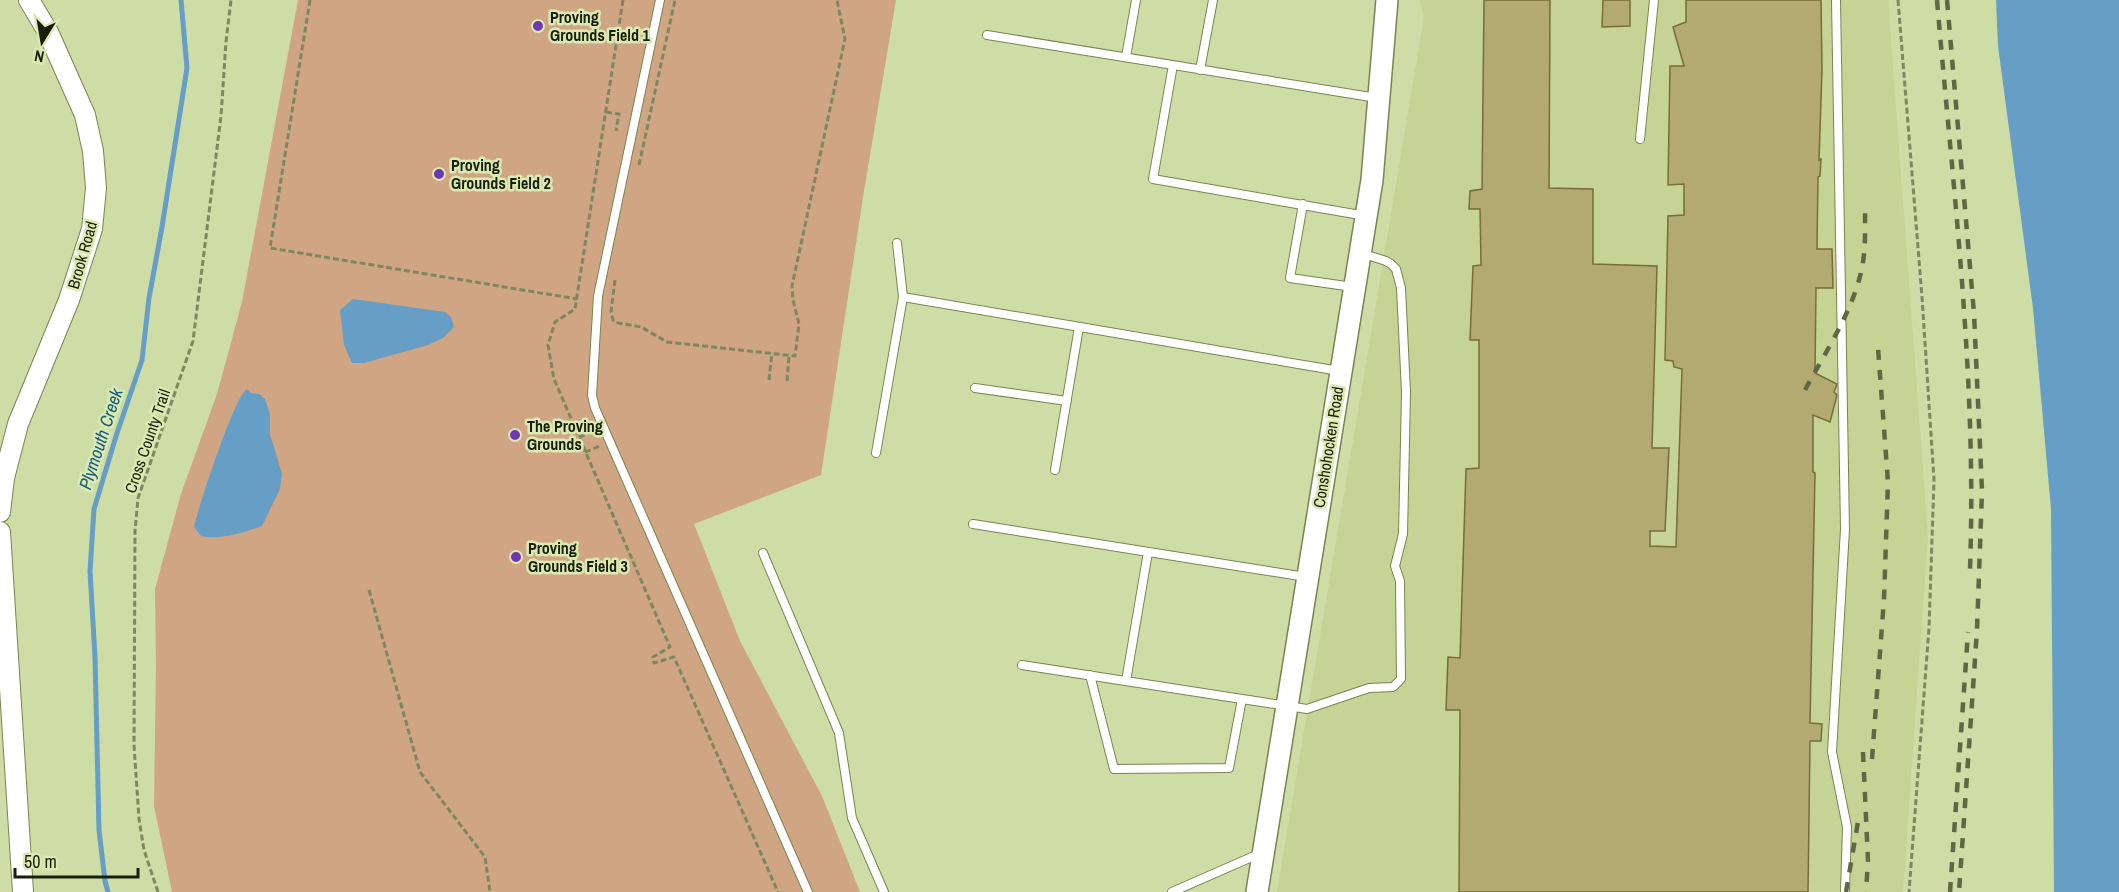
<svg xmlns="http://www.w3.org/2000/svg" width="2119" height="892" viewBox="0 0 2119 892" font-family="'Archivo Narrow',sans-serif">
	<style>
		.built { fill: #c5d495 }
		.green { fill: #d0a583 }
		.water { fill: #669ec5 }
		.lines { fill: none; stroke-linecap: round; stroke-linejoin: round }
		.stream { stroke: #669ec5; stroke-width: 5 }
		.building { fill: #b3aa72; stroke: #766d37; stroke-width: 1.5 }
		.service-casing { stroke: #788551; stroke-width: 10 }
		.tertiary-casing { stroke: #788551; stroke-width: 22 }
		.secondary-casing { stroke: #788551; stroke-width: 24 }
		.path { stroke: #7e8860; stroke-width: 3; stroke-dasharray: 6 3; stroke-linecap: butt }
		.service { stroke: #fff; stroke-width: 8 }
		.tertiary { stroke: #fff; stroke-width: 20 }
		.secondary { stroke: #fff; stroke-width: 21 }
		.rail { stroke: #5f6744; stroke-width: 4.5; stroke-dasharray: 10 10; stroke-linecap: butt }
		.poi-dot { fill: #6e39b0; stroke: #dbeab1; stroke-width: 2 }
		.labels { text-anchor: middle; stroke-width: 5; stroke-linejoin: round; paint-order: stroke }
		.poi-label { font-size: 16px; font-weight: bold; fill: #191e08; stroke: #dbeab1; text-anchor: start }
		.street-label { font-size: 16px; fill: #191e08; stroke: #dbeab1 }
		.water-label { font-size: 18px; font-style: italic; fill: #195b82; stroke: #dbeab1 }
	</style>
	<rect width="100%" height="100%" fill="#cedca5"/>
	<path class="built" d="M1420,0H1888L1928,536L1903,892H1277L1424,18Z"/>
	<path class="green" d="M298,0H896L863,197L821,475L694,524L740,641L822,796L860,892H172L154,806L156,666L155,589L181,494L217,394L242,302Z"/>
	<path class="water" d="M1996,0H2119V892H2054L2051,509L2033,308L1998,46Z
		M353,299L445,312L451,317L454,327L443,338L428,345L364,363H352L344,345L340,310Z
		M247,389L251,393L259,394L265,399L270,414V434L282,474L280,489L262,526C242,533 222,540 201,536L194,527C199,506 234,397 247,389Z"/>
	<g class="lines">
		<path class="stream" d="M108,892L105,881L99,830L95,657L90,571L94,509L117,433L142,360L149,298L162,227L187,68L181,0"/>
	</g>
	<path class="building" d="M1484,0H1550L1549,188L1593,189V264L1657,266L1652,448H1669L1665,531H1650V546L1676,547L1682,369L1674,367L1673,361L1665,360L1668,216L1684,215V184L1668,185L1670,66H1684L1673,27L1686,22V0H1821L1822,70L1819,160L1821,159L1820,176L1818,177L1817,249H1832L1833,288H1816L1815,373L1837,384L1834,392L1837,395L1830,422L1813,415V472L1815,473L1810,723L1822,724L1821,741H1810L1808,892H1459L1460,710H1446L1448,657L1460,658L1466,469L1479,468V340H1470L1473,266L1481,265L1480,209H1469L1470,191L1482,189Z
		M1603,0H1630V26L1602,27Z"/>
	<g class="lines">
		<defs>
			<path id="service" d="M660,0L598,296L592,395L595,408L808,892
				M1836,0L1845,529L1832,752L1847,827L1845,892
				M987,35L1377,98
				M1126,57L1136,0
				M1173,65L1153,179L1366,216
				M1200,70L1213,0
				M1640,139L1654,0
				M1303,204L1290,278L1353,287
				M897,243L903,297
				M975,388L1067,401
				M876,453L903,297L1339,371
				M1055,470L1079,327
				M973,524L1306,577
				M763,553L839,733L852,818L884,892
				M1022,665L1307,709L1369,688L1393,687L1401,679L1400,581L1395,566L1403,534L1405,441L1406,392L1401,288L1396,269L1391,264L1386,261L1361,253
				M1090,675L1114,769L1229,768L1242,699
				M1126,681L1148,552
				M1172,892L1261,853"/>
			<path id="tertiary" d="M0,512L4,478L18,424L69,300L92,229L96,188L93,151L85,115L48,32L29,0
				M0,532L23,892"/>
			<path id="secondary" d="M1257,892L1372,180L1387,0"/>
		</defs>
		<use href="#service" class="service-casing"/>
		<use href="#tertiary" class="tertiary-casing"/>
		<use href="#secondary" class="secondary-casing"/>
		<path class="path" d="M310,0L270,248L577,299
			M623,0L575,309L555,322L548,345L554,379L670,647L653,657L654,663L674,657L778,892
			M1898,0L1922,297L1934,480L1929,628L1909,892
			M606,112L619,114L616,131
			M639,165L675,0
			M615,280L611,312L613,320L618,323L641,327L667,342L795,356L799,324L793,300L792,286L845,39L837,0
			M769,380L772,353
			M787,381L789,355
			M579,437L594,431
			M585,452L600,446
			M369,590L420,772L485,857L490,892
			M158,892L144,850L139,819L134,745L135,531L138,498L193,341L221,116L226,42L231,0"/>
		<use href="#service" class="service"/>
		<use href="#tertiary" class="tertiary"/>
		<use href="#secondary" class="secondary"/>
		<path class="rail" d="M1937,0C1953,189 1977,379 1970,569
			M1947,0L1974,313L1982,491L1977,630L1959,892
			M1805,390C1826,351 1853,311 1862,268C1866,248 1865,227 1865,207
			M1863,752L1868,861L1866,892
			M1872,759L1884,599L1888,482L1878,348
			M1846,892L1859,816
			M1950,892L1968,632"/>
	</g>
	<g class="poi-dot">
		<circle cx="538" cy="26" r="6"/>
		<circle cx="439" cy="174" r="6"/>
		<circle cx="515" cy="435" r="6"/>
		<circle cx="516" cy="557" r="6"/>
	</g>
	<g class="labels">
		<g class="poi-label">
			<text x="550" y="23">Proving<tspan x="550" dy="18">Grounds Field 1</tspan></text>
			<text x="451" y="171">Proving<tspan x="451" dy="18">Grounds Field 2</tspan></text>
			<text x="527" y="432">The Proving<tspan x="527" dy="18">Grounds</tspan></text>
			<text x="528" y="554">Proving<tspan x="528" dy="18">Grounds Field 3</tspan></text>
		</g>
		<g class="street-label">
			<text transform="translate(82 255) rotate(-74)" y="6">Brook Road</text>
			<text transform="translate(147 441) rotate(-71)" y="6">Cross County Trail</text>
			<text transform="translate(1328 447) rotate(-81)" y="6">Conshohocken Road</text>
		</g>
		<g class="water-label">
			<text transform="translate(101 439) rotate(-72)" y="6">Plymouth Creek</text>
		</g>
	</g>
	<g transform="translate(42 42) rotate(191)" stroke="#dbeab1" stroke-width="4.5" paint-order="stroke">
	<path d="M0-4.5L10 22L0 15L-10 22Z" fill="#191e08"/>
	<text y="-9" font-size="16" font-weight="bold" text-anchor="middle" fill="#191e08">N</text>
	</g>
	<path d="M15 868v9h123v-9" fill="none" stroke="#191e08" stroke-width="3"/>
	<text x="24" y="868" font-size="18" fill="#191e08" stroke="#dbeab1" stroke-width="4.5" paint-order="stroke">50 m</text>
</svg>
